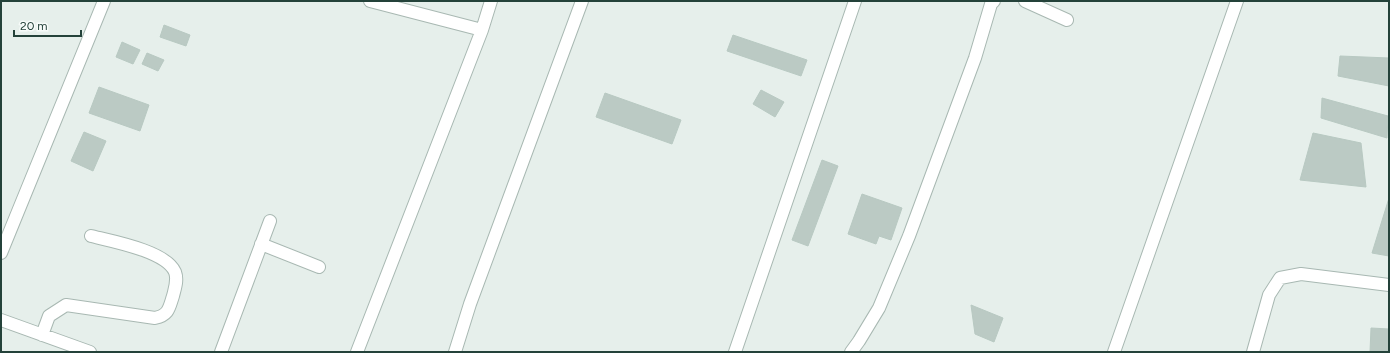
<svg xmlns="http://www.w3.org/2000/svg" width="1390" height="353" viewBox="0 0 1390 353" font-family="Figtree,sans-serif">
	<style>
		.building { fill: #bbcac4; stroke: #b8c9c2 }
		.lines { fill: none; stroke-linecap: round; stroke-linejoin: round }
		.minor-casing { stroke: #a8b8b2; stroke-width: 14 }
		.minor { stroke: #fff; stroke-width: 12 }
	</style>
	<rect width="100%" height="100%" fill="#e6efeb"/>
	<path class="building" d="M164,25L190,35L186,46L160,37Z
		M733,35L807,60L801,76L727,51Z
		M122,42L140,50L133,64L116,57Z
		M147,53L164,60L158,71L142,64Z
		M1340,56L1389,58V86L1338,76Z
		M99,87L149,105L140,131L89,113Z
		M761,90L784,102L775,117L753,104Z
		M605,93L681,120L672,144L596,117Z
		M1322,98L1388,116L1387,138L1321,118Z
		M84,132L106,141L93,171L71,161Z
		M1313,133L1361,143L1366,187L1300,180Z
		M822,160L838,166L808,246L792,240Z
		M862,194L902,208L891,240L879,236L876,244L848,234Z
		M1389,198V256L1372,253Z
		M971,305L1003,318L994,342L975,334Z
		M1371,328L1389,329V352H1370Z"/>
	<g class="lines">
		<defs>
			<path id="minor" d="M370,1L482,30
				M1025,1L1067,20
				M261,244L319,267
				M1,253L104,1
				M1,320L90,352
				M42,335L49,316L66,305L155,318C169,315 169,308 173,296C175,288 178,280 175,272C166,251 111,241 91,236
				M221,352L270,221
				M357,352L482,30L491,1
				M455,352L470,304L582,1
				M735,352L855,1
				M851,352L859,341L879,308L909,236L975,58L991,4L994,1
				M1114,352L1237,1
				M1253,352L1269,295L1280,278L1301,274L1389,285"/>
		</defs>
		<use href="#minor" class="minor-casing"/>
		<use href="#minor" class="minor"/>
	</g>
	<rect width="1390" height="353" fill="none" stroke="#24423a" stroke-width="4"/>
	<path d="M14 30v6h67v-6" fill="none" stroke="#24423a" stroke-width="2"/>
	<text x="20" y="30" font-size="12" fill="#24423a" stroke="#f7fbf9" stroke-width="3" paint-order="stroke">20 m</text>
</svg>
